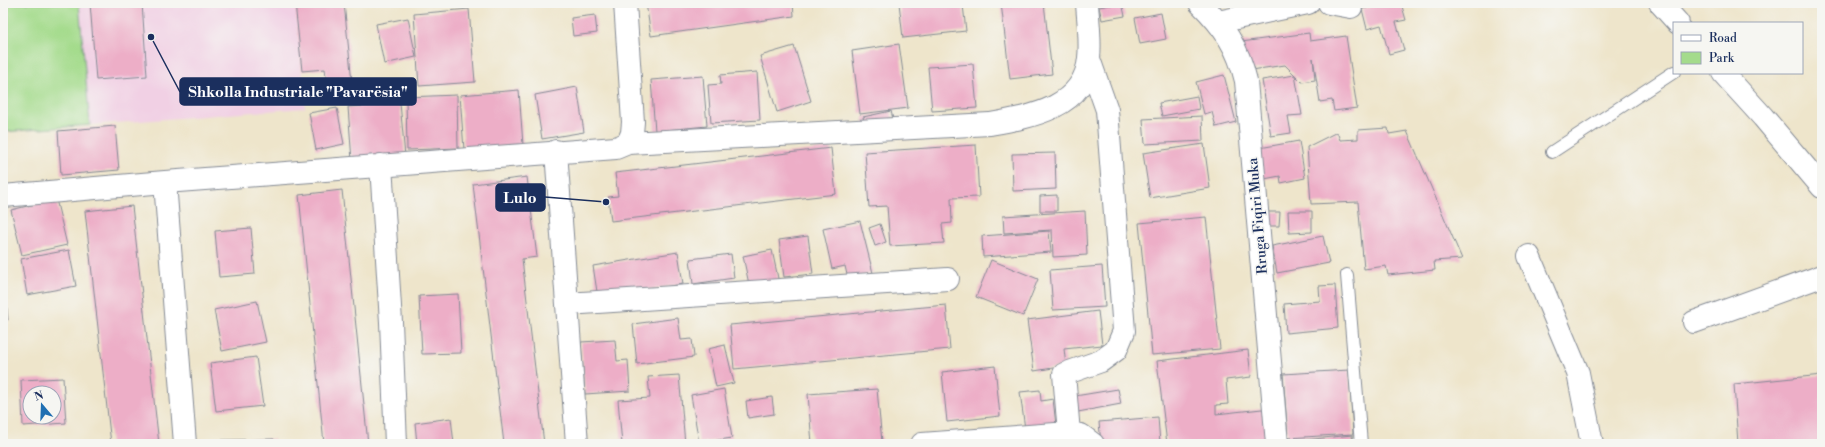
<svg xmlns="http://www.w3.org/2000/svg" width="1825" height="447" viewBox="0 0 1825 447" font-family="'Libre Bodoni',serif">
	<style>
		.built { fill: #f1d0e4 }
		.green { fill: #a4db8c; stroke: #608575 }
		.building { fill: #edaec7; fill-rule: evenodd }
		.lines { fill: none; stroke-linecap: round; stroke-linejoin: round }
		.lane-casing { stroke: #848a94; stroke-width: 14 }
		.street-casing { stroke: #848a94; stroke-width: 24 }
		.lane { stroke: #fff; stroke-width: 12 }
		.street { stroke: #fff; stroke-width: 22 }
		.labels { text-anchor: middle; stroke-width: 3; stroke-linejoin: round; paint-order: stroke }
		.street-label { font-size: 14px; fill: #1b2f5e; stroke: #f6f6f2 }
		.leader { fill: none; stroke: #1b2f5e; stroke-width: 1.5 }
		.callout-dot { fill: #1b2f5e; stroke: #f6f6f2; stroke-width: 1.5 }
		.callout { fill: #1b2f5e; stroke: #1b2f5e; stroke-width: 1.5 }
		.callout-label { font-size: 15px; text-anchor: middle; font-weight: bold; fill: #fff }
	</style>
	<rect width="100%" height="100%" fill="#f6f6f2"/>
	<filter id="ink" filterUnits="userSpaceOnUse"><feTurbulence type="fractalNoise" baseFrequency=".025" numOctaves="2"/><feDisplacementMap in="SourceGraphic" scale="8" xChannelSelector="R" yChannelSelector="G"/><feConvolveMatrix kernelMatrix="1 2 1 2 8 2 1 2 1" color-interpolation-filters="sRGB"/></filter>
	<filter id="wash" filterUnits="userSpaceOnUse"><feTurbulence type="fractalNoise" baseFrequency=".012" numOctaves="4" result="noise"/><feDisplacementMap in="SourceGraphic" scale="16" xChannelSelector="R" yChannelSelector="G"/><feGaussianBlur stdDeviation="0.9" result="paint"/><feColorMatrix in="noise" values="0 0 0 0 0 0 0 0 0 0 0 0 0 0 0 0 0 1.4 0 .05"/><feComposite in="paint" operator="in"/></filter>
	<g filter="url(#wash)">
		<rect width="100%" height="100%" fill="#eee5cb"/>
		<path class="built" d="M3,3H295L305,108L3,132Z"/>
		<path class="green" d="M3,3H79L90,125L3,132Z"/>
		<g id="blocks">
			<path class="building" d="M90,3H142L147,76L96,80Z
				M295,3H344L352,82L327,85L325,69L302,71Z
				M646,3H793L794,16L651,36Z
				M899,3H951V6L963,5L966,31L903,38Z
				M1001,3H1044L1052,74L1010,79Z
				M1122,3L1125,16L1102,20L1099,7Z
				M1370,3H1401L1406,20L1396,22L1404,50L1389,54L1381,25L1367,29L1362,9L1371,7Z
				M469,9L475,82L419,86L414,14Z
				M1161,13L1166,39L1140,44L1135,18Z
				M595,15L597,33L573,36L571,18Z
				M408,18L416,57L384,64L376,24Z
				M1309,33L1310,41L1346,36L1357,108L1334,111L1332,100L1320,102L1313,58L1315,80L1302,82L1285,65L1245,71L1241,42Z
				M899,44L908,108L860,114L852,51Z
				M794,46L811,101L777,112L760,56Z
				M973,64L977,108L932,111L928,67Z
				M757,72L760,120L711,123L708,85L721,84L720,75Z
				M1224,75L1236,122L1216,127L1212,112L1204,114L1196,82Z
				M1295,75L1302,115L1288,116L1291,133L1271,136L1262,80Z
				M703,76L707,126L655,131L651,80Z
				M577,87L584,132L542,139L535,95Z
				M519,90L523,145L464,150L460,95Z
				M457,95L458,148L407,150L406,97Z
				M1197,96L1199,109L1162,116L1159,103Z
				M400,103L405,156L352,161L348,107Z
				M337,108L344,144L316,150L309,113Z
				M891,111L894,123L866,129L863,117Z
				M1202,116L1203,141L1145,144L1143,119Z
				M115,126L119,170L61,175L58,131Z
				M1388,128L1389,134L1407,131L1462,259L1434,261L1435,270L1388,275L1386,266L1364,269L1358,202L1311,204L1307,147L1337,132L1340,140L1358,139V130Z
				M1299,141L1305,178L1281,183L1280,176L1259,180L1254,149Z
				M1204,144L1210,188L1150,198L1143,153Z
				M976,145L979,197L951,198L952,223L942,224L944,243L890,246L887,206L869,207L865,152Z
				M831,148L836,194L611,221L608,197L618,196L615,173Z
				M1055,153L1056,189L1013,191L1012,154Z
				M527,177L537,257L522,259L544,444H504L473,184Z
				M342,190L368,444H324L299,195Z
				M1057,195V211H1040V196Z
				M56,199L67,245L22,255L11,210Z
				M132,206L159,444H111L85,211Z
				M1085,211L1087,255L1053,257L1052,230L1004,233L1003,216Z
				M1288,211H1312V232L1289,233Z
				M1263,212H1280L1279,226H1262Z
				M1206,217L1220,349L1152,355L1139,223Z
				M860,221L873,273L848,279L845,266L832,269L823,229Z
				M880,224L886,242L875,246L869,228Z
				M251,228L255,274L219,277L215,231Z
				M1049,231L1051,252L983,257L982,236Z
				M808,236L813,274L784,277L779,240Z
				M1323,236L1329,263L1277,273L1272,246Z
				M69,250L76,286L27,295L21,259Z
				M772,250L779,283L750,289L743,256Z
				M678,252L683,284L598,298L593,266Z
				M731,254L734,278L693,284L690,259Z
				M991,260L1038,279L1023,316L976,297Z
				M1102,266L1105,307L1053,310L1050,270Z
				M1335,285L1338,328L1286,333L1284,304L1320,301L1319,286Z
				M458,294L461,353L422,354L419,296Z
				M3,297H6L8,320H3Z
				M257,301L266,342L222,351L214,310Z
				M946,305L950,349L734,369L730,325Z
				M1098,311L1102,345L1064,349L1066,366L1034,371L1027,320Z
				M678,318L681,340L692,339L694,357L637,364L633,324Z
				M615,340L617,361L628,360L630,391L585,394L581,342Z
				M725,345L734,383L716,387L708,349Z
				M1248,350L1251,377L1226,380L1228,404L1216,405V414L1271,408L1267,444H1167L1157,361Z
				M256,357L263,406L216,411L210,363Z
				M995,366L1000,416L947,422L942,372Z
				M1349,370L1353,434L1288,438L1283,374Z
				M679,375L685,444H622L618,400L650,398L648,377Z
				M1822,375V444H1738L1734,384Z
				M63,378L66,423L23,426L21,380ZM30,393H54V417H30Z
				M724,389L732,438L699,443L691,395Z
				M877,389L882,442L859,444H812L808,394Z
				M1118,389L1121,404L1078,412L1075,396Z
				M1040,390L1041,401L1053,399L1056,425L1025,429L1020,392Z
				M772,397L774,414L748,418L746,401Z
				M1158,417L1160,444H1101L1099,422Z
				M451,418L454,444H417L415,423Z
				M1352,435L1353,444H1285V442Z
				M274,439V444H221V440Z"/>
		</g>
	</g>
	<g filter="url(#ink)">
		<use href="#blocks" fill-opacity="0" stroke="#848a94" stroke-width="1"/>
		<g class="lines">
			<defs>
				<path id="lane" d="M1552,152L1674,72
					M1347,275L1361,444"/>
				<path id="street" d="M1200,3C1224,27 1238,47 1246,81L1277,444
					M1329,3L1351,7
					M1660,3L1678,23
					M1218,22L1308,3
					M1723,73L1763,117L1822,187
					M628,143L990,124C1030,117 1085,108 1089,58C1091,40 1088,21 1087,3
					M556,151L577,444
					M381,165L391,322L396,444
					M3,196L165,182
					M1529,256L1578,373L1592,444
					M567,304L948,279
					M1694,322L1822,276
					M1069,433L1081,435L1093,444
					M185,444L165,182L616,148L628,143L632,133L633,122L625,3
					M922,444L1069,433L1064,374L1101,361L1116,350L1124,331L1107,110L1089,59"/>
			</defs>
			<use href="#lane" class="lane-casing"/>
			<use href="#street" class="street-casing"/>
			<use href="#lane" class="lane"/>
			<use href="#street" class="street"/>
		</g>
	</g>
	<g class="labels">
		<g class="street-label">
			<text transform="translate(1257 216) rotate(-95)" y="5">Rruga Fiqiri Muka</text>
		</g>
	</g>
	<path class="leader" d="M151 37L180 92M606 202L545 197"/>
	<g class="callout-dot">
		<circle cx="151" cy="37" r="4"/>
		<circle cx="606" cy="202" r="4"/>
	</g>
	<g class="callout">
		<rect x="180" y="78" width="236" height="27" rx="4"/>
		<rect x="496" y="184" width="49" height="27" rx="4"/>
	</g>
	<g class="callout-label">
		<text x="298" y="97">Shkolla Industriale "Pavarësia"</text>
		<text x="520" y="203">Lulo</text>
	</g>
	<rect width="1825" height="447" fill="none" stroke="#f6f6f2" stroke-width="16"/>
	<rect x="1673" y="22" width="130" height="52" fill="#f6f6f2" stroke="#9ea6b7"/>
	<rect x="1681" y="35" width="20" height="6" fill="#ffffff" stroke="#9ea6b7"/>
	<text x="1709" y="42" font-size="12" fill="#1b2f5e">Road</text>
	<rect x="1681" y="52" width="20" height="12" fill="#a4db8c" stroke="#9ea6b7"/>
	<text x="1709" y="62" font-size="12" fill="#1b2f5e">Park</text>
	<g transform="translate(42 405) rotate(341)"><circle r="19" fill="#f6f6f2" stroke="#9ea6b7"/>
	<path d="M0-3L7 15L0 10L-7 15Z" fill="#1f6fb2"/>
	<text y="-6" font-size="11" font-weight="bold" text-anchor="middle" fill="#1b2f5e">N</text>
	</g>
</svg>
